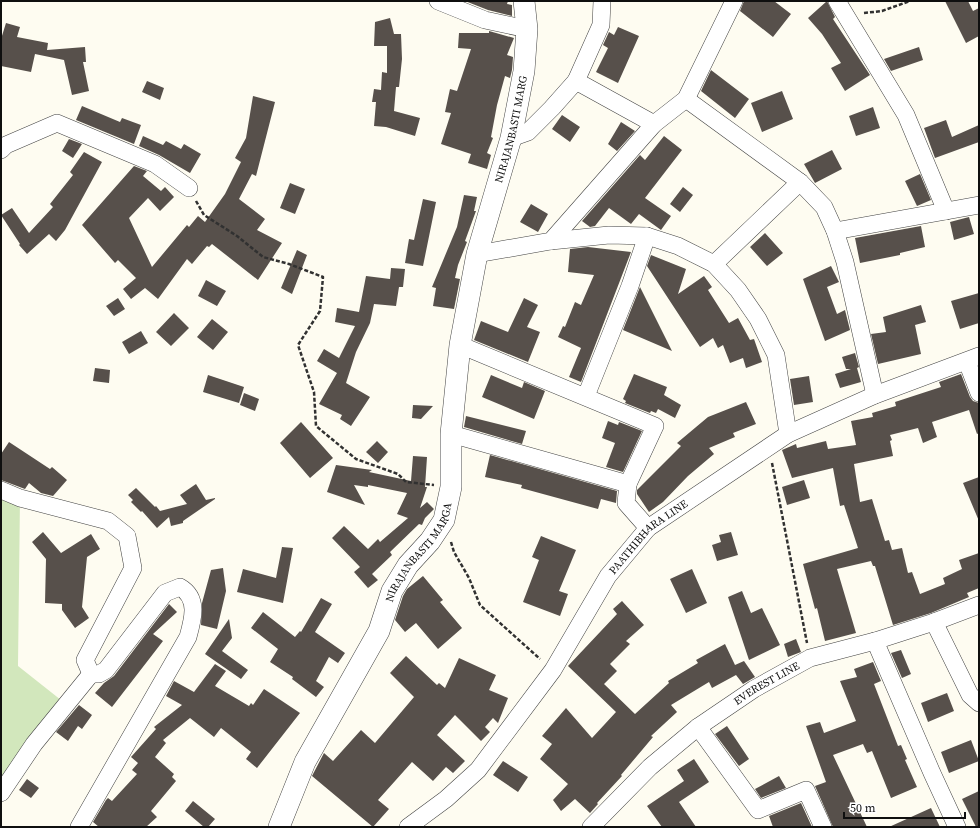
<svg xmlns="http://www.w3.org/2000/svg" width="980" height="828" viewBox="0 0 980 828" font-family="'Source Serif 4',serif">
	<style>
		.green { fill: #d2e7bc }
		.building { fill: #57504b }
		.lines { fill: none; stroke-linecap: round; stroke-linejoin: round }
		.minor-casing { stroke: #424242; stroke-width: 18 }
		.tertiary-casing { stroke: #424242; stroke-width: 22 }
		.path { stroke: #313131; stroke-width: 2.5; stroke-dasharray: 4 2; stroke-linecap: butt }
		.minor { stroke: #fff; stroke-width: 17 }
		.tertiary { stroke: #fff; stroke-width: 21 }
		.labels { text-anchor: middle; stroke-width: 4; stroke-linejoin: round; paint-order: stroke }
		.street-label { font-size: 11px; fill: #0f0f0f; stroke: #fff }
	</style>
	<rect width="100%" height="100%" fill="#fefcf1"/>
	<path class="green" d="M1,490L20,498L18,666L66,704L1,793Z"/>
	<path class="building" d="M465,1H508L507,4L512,5V16L488,10Z
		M744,1H774L791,14L773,37L740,11Z
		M827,1L835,17L833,19L870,75L845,91L831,68L841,63L822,34L808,18Z
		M945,1H968L973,11L979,8V36L966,43Z
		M390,18L394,34H401L402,59L399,87H396L394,111L420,118L415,136L386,127L374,126L376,102H372L374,89L381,90L382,72L387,73V46H374L375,22Z
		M6,23L20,27L17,37L48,43L47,50L85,47L86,62H83L89,91L72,95L64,60L35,54L31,72L1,66V39Z
		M618,27L639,36L618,83L596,72L608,48L603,45L609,32L614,35Z
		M489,31L514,38L507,55L513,57L512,70L510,78L505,76L497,105L491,137L493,138L487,153L491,155L487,169L468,163L471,154L441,144L451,113L445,112L450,89L457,91L471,49L458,48L459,33H489Z
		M919,47L923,60L891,71L884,59Z
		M711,70L749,99L735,118L701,91Z
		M147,81L164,88L160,100L142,92Z
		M782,91L793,119L762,132L751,103Z
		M253,96L275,102L256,176L252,174L239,199L265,219L257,230L282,243L258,280L212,244L209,247L207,246L192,264L187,259L158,299L145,288L131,299L123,289L136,278L118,260L115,263L82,225L134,166L147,171L143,176L161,191L165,187L174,197L160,211L148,198L129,218L152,267L187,225L189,227L198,216L205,222L225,194L241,162L235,158L246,138Z
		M82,106L120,122L122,118L141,125L134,144L76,120Z
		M873,107L880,128L856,136L849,116Z
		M562,115L580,127L570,142L552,129Z
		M946,120L952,137L979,125V142L935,158L924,128Z
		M621,122L635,131L617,151L608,144Z
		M143,136L163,145L166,141L181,149L184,144L201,154L190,173L159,155L139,146Z
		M664,136L682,150L645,198L671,216L661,230L639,214L631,224L609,208L595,226L590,227L582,221L640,155L645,160Z
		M69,139L82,144L73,158L62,151Z
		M832,150L842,169L815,183L804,164Z
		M84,152L102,162L65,230L56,241L49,234L27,254L19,245L20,244L1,215L12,208L29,233L53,207L50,204L73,175L70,172Z
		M920,174L931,200L917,206L905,181Z
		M290,183L305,189L295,214L280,208Z
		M683,187L693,195L680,212L670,204Z
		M464,195L477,197L474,211H476L465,241L467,242L458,265L455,278L460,279L454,309L433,306L436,288L432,287L457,227Z
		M423,199L436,202L423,266L405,263L409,239L414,240Z
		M531,204L548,214L538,232L520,222Z
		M969,217L974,234L954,240L950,222Z
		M921,226L925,247L900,253V255L860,263L855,238Z
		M765,233L783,253L767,266L750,247Z
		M588,247L631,252L581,382L569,377L581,348L558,337L563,326L565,327L575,302L581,305L594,275L568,272L570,249Z
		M297,250L307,255L292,294L281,288Z
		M651,255L686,269L678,294L704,276L712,287L708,290L729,323L738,318L750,340L754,339L762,362L746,368L743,358L730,363L723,345L718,348L713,338L700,347L647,266Z
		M831,266L839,282L827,287L837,314L845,310L850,330L825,341L803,279Z
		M391,268L405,269L403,287H399L396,306L374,304L370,323L356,352L346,383L370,397L351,426L340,419L342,415L319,404L337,373L317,361L324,349L339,358L355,326L335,322L337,308L359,312L366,276L390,279Z
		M206,280L226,291L217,306L198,296Z
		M640,287L672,351L623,330Z
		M979,293V323L960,329L951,301Z
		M118,298L125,309L114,316L106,306Z
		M524,298L538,305L527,327L540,332L528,362L474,340L481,321L508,332Z
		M921,305L926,322L915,325L921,354L878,364L871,334L886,332L883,317Z
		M174,313L189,328L171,346L156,332Z
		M212,319L228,332L213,350L197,337Z
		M141,331L148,343L129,354L122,342Z
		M855,353L859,367L857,368L861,382L840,388L835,374L851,369H846L842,357Z
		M95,368L110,370L109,383L93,381Z
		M634,374L667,387L664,395L681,405L675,418L658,409L656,413L651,411L650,413L625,403L626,401L623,399Z
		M961,374L970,397L973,401L979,403V433L977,434L969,410L932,422L937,437L923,443L918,428L890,435L892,440L890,441L893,456L854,464L860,502L872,499L885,541L889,540L892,550L902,548L908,573L912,572L920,594L945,584L943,578L962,569L959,560L979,553V588L967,593L969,597L931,613L893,625L875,566H873L871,561L837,569L856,633L825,641L817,608L815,609L803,564L858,548L844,505L840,506L833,468L792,478L782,450L796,444L797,448L826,441L828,449L856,445L851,421L873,417L872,413L896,406L895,402L941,387L939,382Z
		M208,375L244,387L239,403L203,392Z
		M491,375L522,388L524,382L545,391L534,419L482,397Z
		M809,376L813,402L794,405L790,379Z
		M244,393L259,399L255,411L240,405Z
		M746,402L756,424L733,433L735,437L709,448L714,454L688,476L663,502L649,512L637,494V490L681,446L677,443L708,417Z
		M413,405L433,406L421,419L412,418Z
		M466,416L526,431L522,444L464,427Z
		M608,421L618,425L619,422L642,431L623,472L606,467L615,443L602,438Z
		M301,422L333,458L310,478L280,443Z
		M377,441L388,452L378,463L366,452Z
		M9,442L50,469L52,467L67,480L53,496L41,493L29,483L25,489L1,480V454Z
		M490,455L617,491L616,503L601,499L598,509L521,488L522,485L485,477Z
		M413,456L427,457L425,487H427L420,508L427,502L434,509L425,518L422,525L419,524L390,552L392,555L372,574L378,580L368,588L354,572L360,567L332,538L344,526L368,549L378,539L380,542L408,518L397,514L407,493L368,485V487L354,485L365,505L327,492L336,465L372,470L369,472L411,481Z
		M979,477V521L963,483Z
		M804,480L810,498L787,505L782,487Z
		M196,484L206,500L215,498V499L183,521V523L171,526L169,517L157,528L142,511L141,512L131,502L133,500L128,495L136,488L155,507L156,506L160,511L187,504L180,495Z
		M43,532L61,553L91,534L100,549L87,557L82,607L89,618L75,628L62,610V604L45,603L46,559L32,542Z
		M731,532L738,555L717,561L712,545L721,542L719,535Z
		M541,536L576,550L559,591L568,594L560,616L523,602L539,560L532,557Z
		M282,547L293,548L283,603L237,592L243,569L276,578Z
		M223,568L226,591L217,629L201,625L202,603L211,570Z
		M692,569L707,603L686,613L670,579Z
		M423,576L443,600L440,602L462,628L438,649L416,623L405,632L395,620L403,596L407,589Z
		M742,591L751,613L762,608L780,645L749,660L728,597Z
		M321,598L332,604L315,632L345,653L338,663L329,657L316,681L324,687L316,697L292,679L293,677L270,662L278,649L251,628L263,612L295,637L300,631L301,632Z
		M622,601L644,625L626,641L630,644L610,664L617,671L604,684L635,714L669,683L668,681L698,663L696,660L725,644L735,665L744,661L755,677L743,684L736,675L712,688L709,682L671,705L677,712L651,736L653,737L621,775L622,776L597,803L598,804L590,813L575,799L561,811L553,800L568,784L540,759L552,744L542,736L566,708L592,738L616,712L568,666L617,614L613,609Z
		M169,604L177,612L153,634L163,641L112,707L95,693L104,683L114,676Z
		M229,619L232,638L222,651L248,670L241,679L205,654Z
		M796,639L801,652L788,657L784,644Z
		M901,650L911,674L902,678L891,653Z
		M406,656L437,685L439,683L445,688L459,658L496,675L489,690L508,698L498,723L493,718L485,727L490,732L481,741L455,715L437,735L465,761L453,773L446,767L433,781L412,762L378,800L389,809L373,827L312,776L324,753L333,761L361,730L375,743L414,697L390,673Z
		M873,662L881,681L874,684L898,746L901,745L907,759L905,760L917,787L891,798L872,751L867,753L863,744L833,755L867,827H833L815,786L826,782L806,726L820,722L824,733L856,721L840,681L857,677L854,669Z
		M215,664L226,671L215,686L249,706L251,703L253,705L264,689L300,713L257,768L246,759L251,752L221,728L214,737L190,718L163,740L166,743L155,757L174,774L172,777L176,781L151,811L157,817L146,827H99L93,822L106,800L108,798L112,801L137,774L132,770L138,763L131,757L156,729L154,727L182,705L166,696L174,681L194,692Z
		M947,693L954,711L928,722L921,703Z
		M79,705L92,715L82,729L78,726L68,741L56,732Z
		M727,726L749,759L739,766L715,734Z
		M971,740L979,761L949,773L941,752Z
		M694,759L709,782L679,802L696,827H662L647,806L684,781L677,770Z
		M503,761L528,777L518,792L493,775Z
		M779,776L786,788L761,798L755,789Z
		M27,779L39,788L31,798L19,790Z
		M979,791V827H976L962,799Z
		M193,801L215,819L208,827H204L185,811Z
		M801,803L812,827H773L769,816Z
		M931,808L940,827H889Z"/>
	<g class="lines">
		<defs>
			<g id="minor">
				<path d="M438,1L485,20L527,29"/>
				<path d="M576,81L601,25L602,1"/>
				<path d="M686,99L800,182L824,207L835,231L845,262L875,395"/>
				<path d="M511,138L528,132L552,108L576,81L654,124"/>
				<path d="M1,150L6,145L57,123L155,164L189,188"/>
				<path d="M946,211L979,205"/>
				<path d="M835,231L946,211L906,115L837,1"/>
				<path d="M551,241L609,235L647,236L678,246L714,264L738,290L758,319L776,355L788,434"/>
				<path d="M477,254L551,241L654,124L686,99L734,1"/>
				<path d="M714,264L800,182"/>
				<path d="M460,345L655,426L628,484"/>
				<path d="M967,362L979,393"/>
				<path d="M586,396L630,286L647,236"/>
				<path d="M451,434L628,484L626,503L648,528"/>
				<path d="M1,490L20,498L108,521L127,536L133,568L85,660L91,674H99L106,670L165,593L180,587C199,598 193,619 188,637L79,827"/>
				<path d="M934,622L970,695L979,703"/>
				<path d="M875,641L932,773L957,827"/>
				<path d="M698,727L758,810L806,790L823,827"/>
				<path d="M1,793L34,744L91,674"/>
				<path id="s1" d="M408,827L446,799L478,770L553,670L608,576L648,528L788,434L875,395L979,356"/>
				<path id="s2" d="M591,827L650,767L698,727L754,689L810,658L875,641L934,622L979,605"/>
			</g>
			<g id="tertiary">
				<path id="s3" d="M279,827L305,762L379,631L392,591L408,565L430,541L444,520L451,487V434L460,345L477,254L511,138L524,71L527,29L524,1"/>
			</g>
		</defs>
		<use href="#minor" class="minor-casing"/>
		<use href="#tertiary" class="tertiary-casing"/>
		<path class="path" d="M864,13L882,11L910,1
			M196,201L204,215L237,236L263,257L289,264L323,277L320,311L298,345L314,392L316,426L356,459L398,474L406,482L434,485
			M772,463L807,643
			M451,542L454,552L469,578L480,605L540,659"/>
		<use href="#minor" class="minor"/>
		<use href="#tertiary" class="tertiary"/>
	</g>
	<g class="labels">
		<g class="street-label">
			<text dy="4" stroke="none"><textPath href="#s3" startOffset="749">NIRAJANBASTI MARG</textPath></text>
			<text dy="4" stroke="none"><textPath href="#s1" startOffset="381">PAATHIBHARA LINE</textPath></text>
			<text dy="4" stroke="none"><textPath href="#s3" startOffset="310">NIRAJANBASTI MARGA</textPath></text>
			<text dy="4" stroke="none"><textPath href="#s2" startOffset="228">EVEREST LINE</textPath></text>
		</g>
	</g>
	<rect width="980" height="828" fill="none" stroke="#0f0f0f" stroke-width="4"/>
	<path d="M844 812v6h121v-6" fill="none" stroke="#0f0f0f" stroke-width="2"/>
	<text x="850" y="812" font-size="12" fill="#0f0f0f" stroke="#ffffff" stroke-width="3" paint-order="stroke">50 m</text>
</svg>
